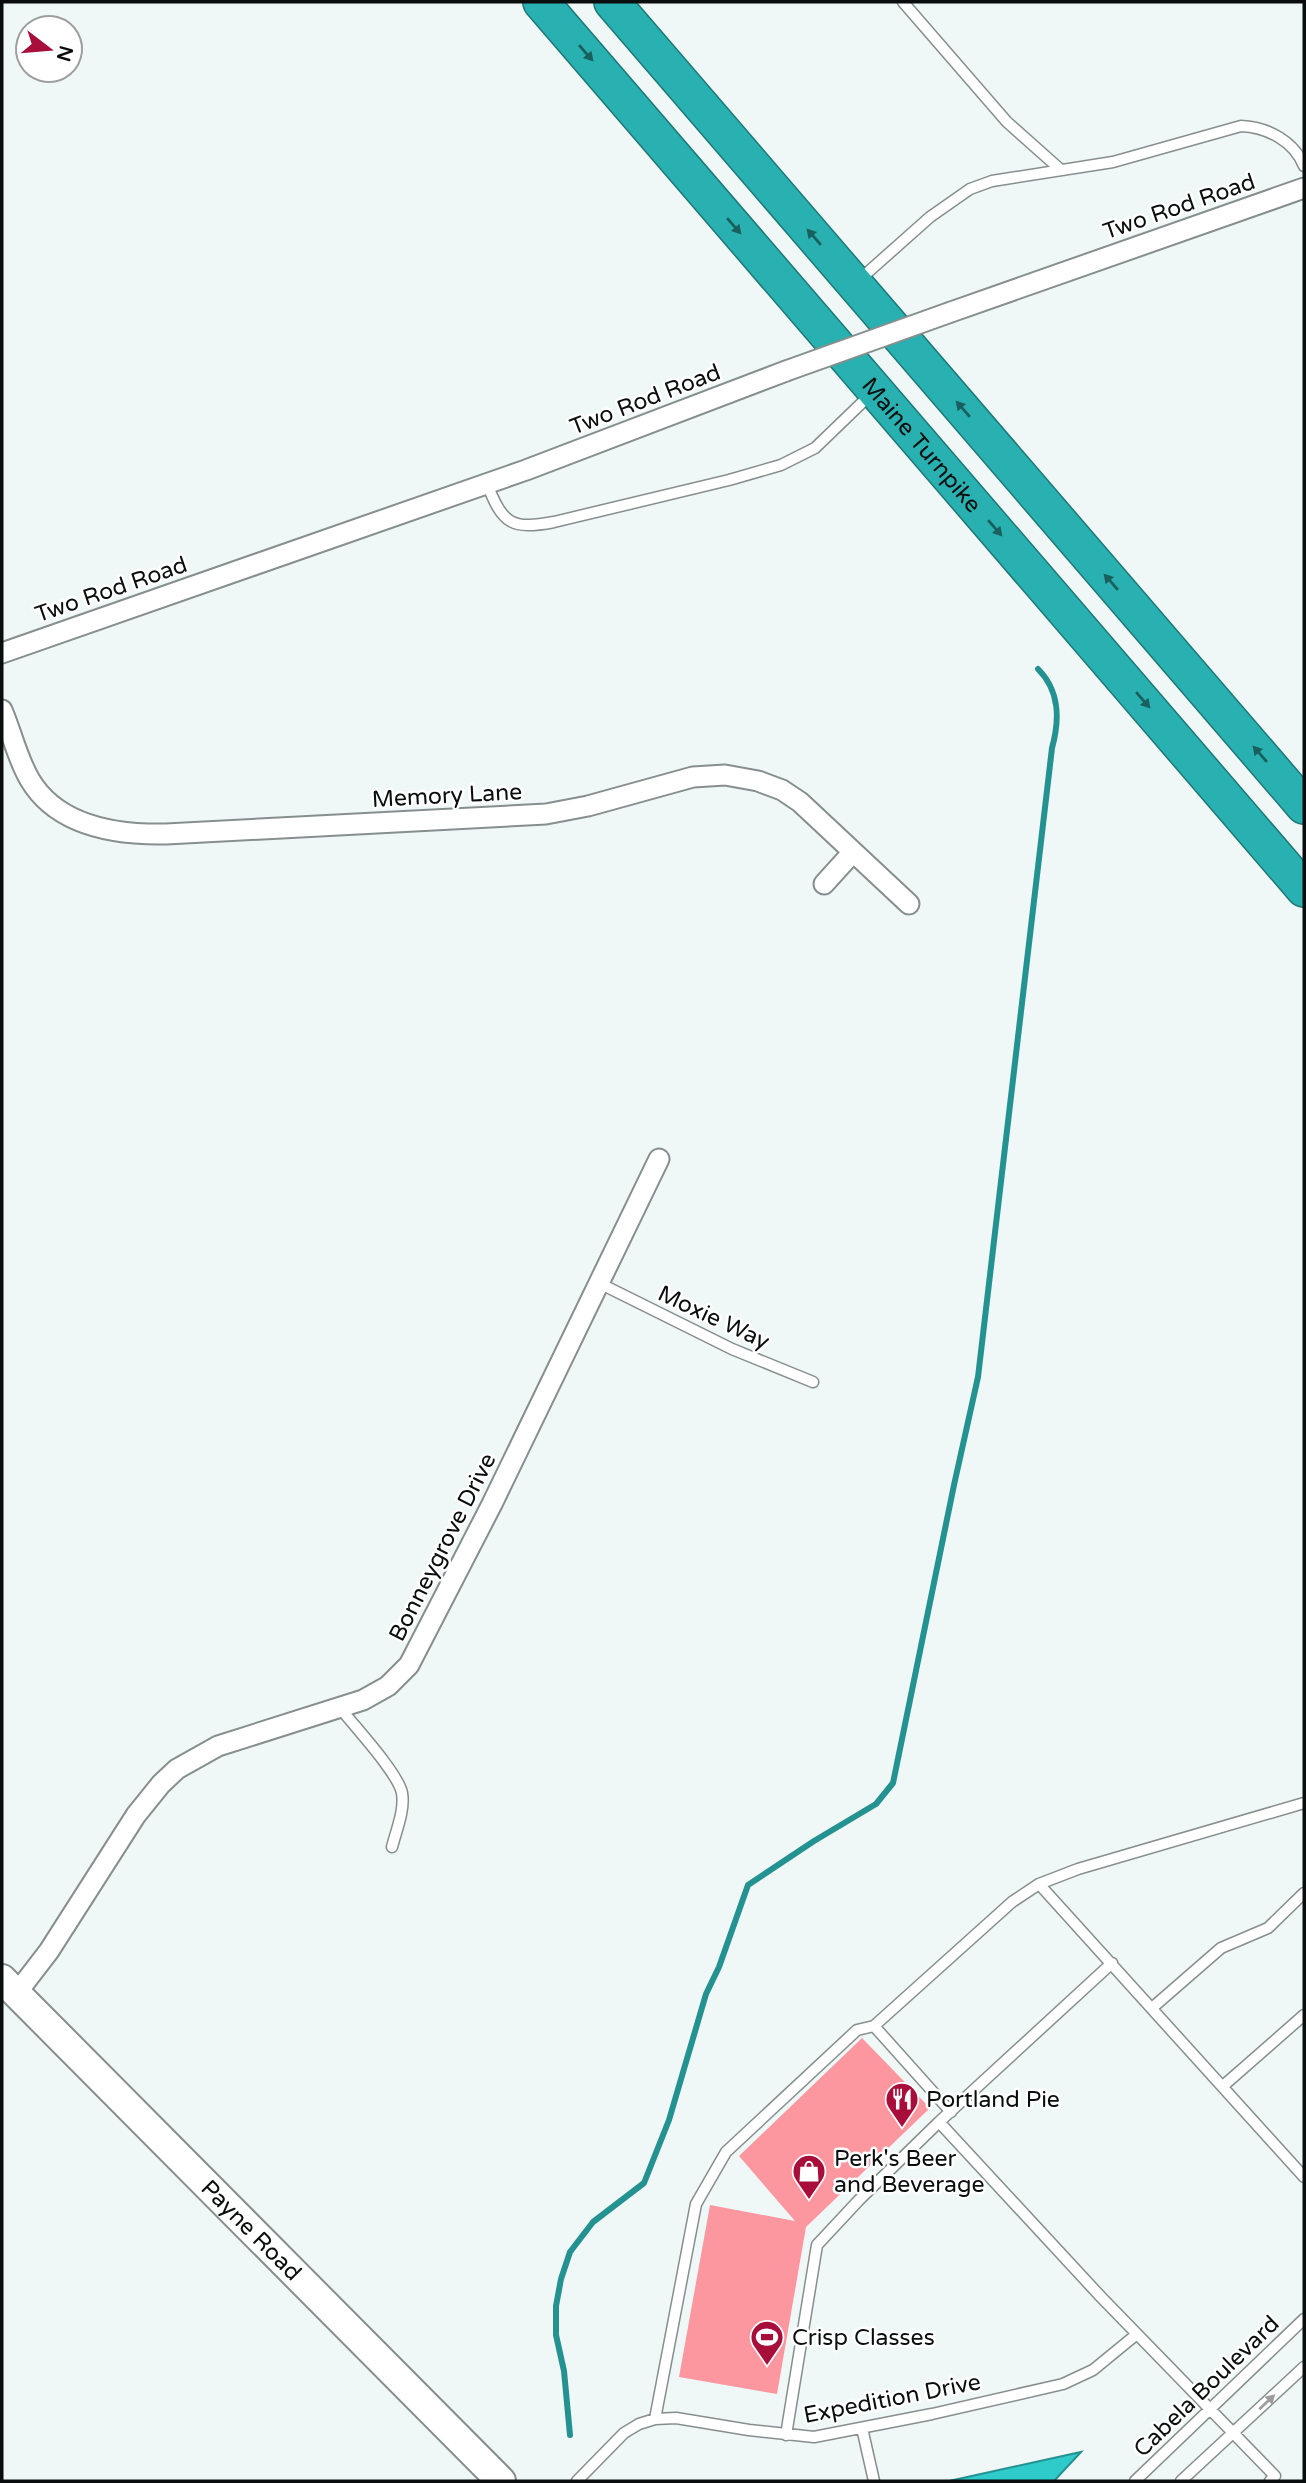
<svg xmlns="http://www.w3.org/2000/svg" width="1306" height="2483" viewBox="0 0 1306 2483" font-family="'Varela Round',sans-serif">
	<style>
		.water { fill: #2fcbca; stroke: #249291; stroke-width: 2 }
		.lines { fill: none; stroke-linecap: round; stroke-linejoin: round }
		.stream { stroke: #249291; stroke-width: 6 }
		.building { fill: #fc97a0 }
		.service-casing { stroke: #878e8e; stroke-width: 13 }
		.minor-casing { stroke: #878e8e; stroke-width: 23 }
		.secondary-casing { stroke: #878e8e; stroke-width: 32 }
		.motorway-casing { stroke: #1e7877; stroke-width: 38 }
		.service { stroke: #fff; stroke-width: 10 }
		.minor { stroke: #fff; stroke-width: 19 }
		.secondary { stroke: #fff; stroke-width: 28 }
		.motorway { stroke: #28b1b0; stroke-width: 35 }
		.minor-bridge-casing { stroke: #878e8e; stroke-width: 23; stroke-linecap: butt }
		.minor-bridge { stroke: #fff; stroke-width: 19 }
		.oneway { fill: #195f5e }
		.oneway2 { fill: #9d9e9e }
		.labels { text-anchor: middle; stroke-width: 5; stroke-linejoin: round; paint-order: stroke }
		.street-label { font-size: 23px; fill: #0a0d0d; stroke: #fff }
		.poi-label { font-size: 23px; fill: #0a0d0d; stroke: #fff; text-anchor: start }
	</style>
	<rect width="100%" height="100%" fill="#f0f7f7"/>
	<path class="water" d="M1081,2452L1054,2481H949Z"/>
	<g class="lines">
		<path class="stream" d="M570,2435L564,2371L556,2335V2306L561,2279L570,2252L593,2222L644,2183L669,2120L706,1994L719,1967L748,1885L814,1841L876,1804L893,1783L954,1485L978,1377L1052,748C1060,719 1060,691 1038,669"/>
	</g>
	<path class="building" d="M862,2038L930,2108L806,2227L777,2394L679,2377L710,2205L795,2221L739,2156Z"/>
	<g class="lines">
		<defs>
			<path id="service" d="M903,2L1007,122L1061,170
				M858,281L930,217L970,189L992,181L1113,162L1241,126C1267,127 1294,141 1304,166
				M487,484C503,524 511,530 554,522L729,480L781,465L815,448L870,395
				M599,1283L732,1349L813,1382
				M341,1709C355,1727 398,1773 402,1793C405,1810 396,1831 392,1847
				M1039,1884L1304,2177
				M1152,2008L1221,1948L1268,1928L1304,1893
				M874,2026L951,2112
				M1223,2086L1304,2015
				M939,2122L1101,2297L1275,2476L1270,2481
				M655,2419L696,2204L726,2152L857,2030L874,2026L1012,1902L1039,1884L1078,1869L1304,1803
				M862,2428L874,2481
				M786,2435L817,2245L859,2200L939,2122L1112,1963
				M577,2481L624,2433L639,2424L655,2419L676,2418L749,2430L814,2437L932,2414L1063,2384L1093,2370L1137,2334
				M1135,2481L1304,2319
				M1181,2481L1304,2367"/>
			<path id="minor" d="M951,312L1304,188
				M2,653L526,470L786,371
				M2,710C12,733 17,758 30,780C58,827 117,835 166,834L546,814L588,806L693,777L725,775L758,781L782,790L800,802L909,904
				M824,884L853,852
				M16,1994L49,1951L136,1815L161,1784L177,1769L218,1746L363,1700L388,1686L409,1665L492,1504L659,1159"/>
			<g id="secondary">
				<path id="s1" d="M2,1979L501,2481"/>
			</g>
			<g id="motorway">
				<path id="s2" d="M541,2L1304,889"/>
				<path d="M612,2L1304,806"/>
			</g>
		</defs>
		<use href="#service" class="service-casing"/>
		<use href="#minor" class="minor-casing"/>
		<use href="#secondary" class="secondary-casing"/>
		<use href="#motorway" class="motorway-casing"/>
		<use href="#service" class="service"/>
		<use href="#minor" class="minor"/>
		<use href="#secondary" class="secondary"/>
		<use href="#motorway" class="motorway"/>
		<defs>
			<path id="minor-bridge" d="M786,371L951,312"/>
		</defs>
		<use href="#minor-bridge" class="minor-bridge-casing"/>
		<use href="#minor-bridge" class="minor-bridge"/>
	</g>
	<defs><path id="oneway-solid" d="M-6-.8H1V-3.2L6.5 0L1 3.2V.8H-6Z" transform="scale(1.75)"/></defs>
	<g class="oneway">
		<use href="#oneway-solid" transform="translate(586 53) rotate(49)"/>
		<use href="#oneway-solid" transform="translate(734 226) rotate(49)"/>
		<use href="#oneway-solid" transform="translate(814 237) rotate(-131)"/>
		<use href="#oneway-solid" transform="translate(963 409) rotate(-131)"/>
		<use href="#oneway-solid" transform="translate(995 528) rotate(49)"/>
		<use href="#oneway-solid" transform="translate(1111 582) rotate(-131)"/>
		<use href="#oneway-solid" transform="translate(1143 700) rotate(49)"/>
		<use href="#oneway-solid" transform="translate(1260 754) rotate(-131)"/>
	</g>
	<use class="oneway2" href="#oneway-solid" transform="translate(1267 2402) rotate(-43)"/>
	<defs>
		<symbol id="restaurant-pin" viewBox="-11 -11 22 30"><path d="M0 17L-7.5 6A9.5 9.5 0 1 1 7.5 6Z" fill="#a70e3a" stroke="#fff"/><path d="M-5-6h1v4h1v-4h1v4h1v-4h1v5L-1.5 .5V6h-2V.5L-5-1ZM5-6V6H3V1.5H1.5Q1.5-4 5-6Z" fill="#fff"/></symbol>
		<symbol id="shop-pin" viewBox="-11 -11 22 30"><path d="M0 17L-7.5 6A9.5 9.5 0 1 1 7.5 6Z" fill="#a70e3a" stroke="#fff"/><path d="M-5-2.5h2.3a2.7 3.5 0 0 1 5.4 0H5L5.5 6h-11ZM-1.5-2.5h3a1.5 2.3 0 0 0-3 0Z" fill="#fff"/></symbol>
		<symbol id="stadium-pin" viewBox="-11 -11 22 30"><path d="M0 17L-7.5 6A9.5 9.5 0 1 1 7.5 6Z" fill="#a70e3a" stroke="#fff"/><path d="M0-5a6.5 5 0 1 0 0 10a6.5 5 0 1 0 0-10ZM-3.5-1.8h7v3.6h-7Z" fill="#fff"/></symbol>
	</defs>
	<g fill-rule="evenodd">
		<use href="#restaurant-pin" x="883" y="2080" width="38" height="52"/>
		<use href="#shop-pin" x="790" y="2152" width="38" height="52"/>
		<use href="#stadium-pin" x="748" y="2318" width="38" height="52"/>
	</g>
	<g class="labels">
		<g class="street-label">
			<text transform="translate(1179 206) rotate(-19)" y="8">Two Rod Road</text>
			<text transform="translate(645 399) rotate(-21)" y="8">Two Rod Road</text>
			<text dy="8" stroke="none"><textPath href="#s2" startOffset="584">Maine Turnpike</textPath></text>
			<text transform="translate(111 589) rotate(-19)" y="8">Two Rod Road</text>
			<text transform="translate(447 795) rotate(-3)" y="8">Memory Lane</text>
			<text transform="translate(714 1317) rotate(25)" y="8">Moxie Way</text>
			<text transform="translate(442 1547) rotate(-63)" y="8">Bonneygrove Drive</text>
			<text dy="8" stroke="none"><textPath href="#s1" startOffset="354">Payne Road</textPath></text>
			<text transform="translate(1206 2386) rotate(-44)" y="8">Cabela Boulevard</text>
			<text transform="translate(892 2398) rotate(-11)" y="8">Expedition Drive</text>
		</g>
		<g class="poi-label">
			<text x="926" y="2107">Portland Pie</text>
			<text x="834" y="2166">Perk's Beer<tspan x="834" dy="26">and Beverage</tspan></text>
			<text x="792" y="2345">Crisp Classes</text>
		</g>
	</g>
	<rect width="1306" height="2483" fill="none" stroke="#0a0d0d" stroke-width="7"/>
	<g transform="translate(49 49) rotate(106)"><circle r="33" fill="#ffffff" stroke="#9d9e9e" stroke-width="2"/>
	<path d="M0-5L12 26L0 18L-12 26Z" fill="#a70e3a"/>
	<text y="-10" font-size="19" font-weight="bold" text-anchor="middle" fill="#0a0d0d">N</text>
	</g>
</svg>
